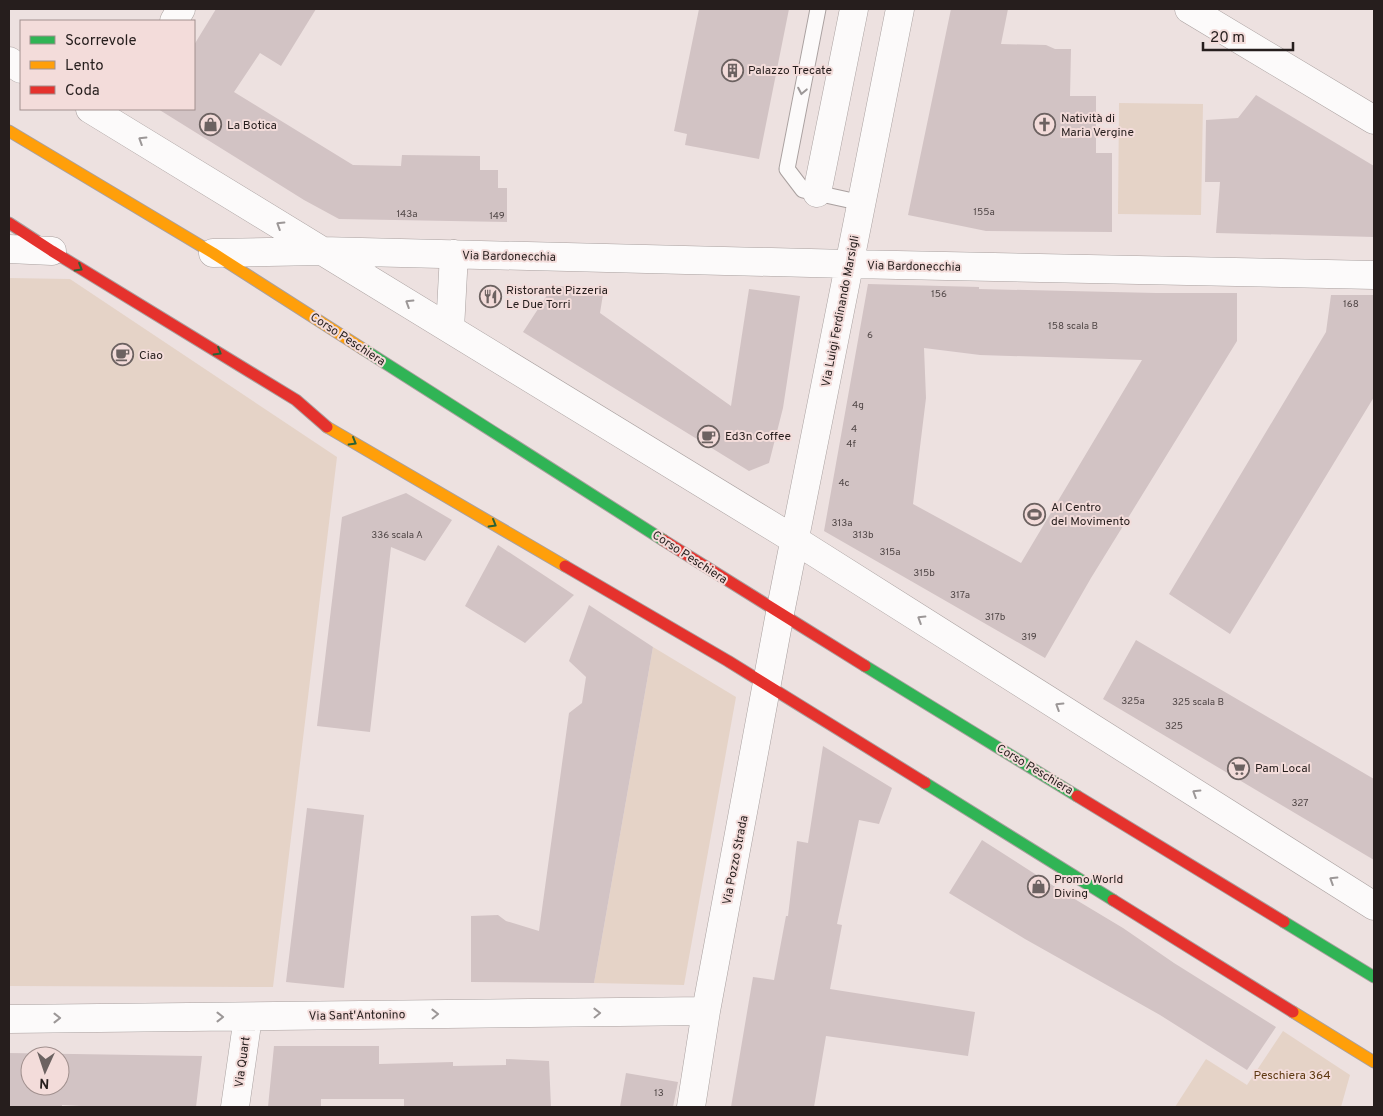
<svg xmlns="http://www.w3.org/2000/svg" width="1383" height="1116" viewBox="0 0 1383 1116" font-family="Overpass,sans-serif">
	<style>
		.green { fill: #e5d3c7 }
		.building { fill: #d2c3c4; fill-rule: evenodd }
		.lines { fill: none; stroke-linecap: round; stroke-linejoin: round }
		.lane-casing { stroke: #a9a09f; stroke-width: 17 }
		.street-casing { stroke: #a9a09f; stroke-width: 29 }
		.fast-casing { stroke: #a9a09f; stroke-width: 13 }
		.slow-casing { stroke: #a9a09f; stroke-width: 13 }
		.jam-casing { stroke: #a9a09f; stroke-width: 13 }
		.lane { stroke: #fcfafa; stroke-width: 15 }
		.street { stroke: #fcfafa; stroke-width: 28 }
		.fast { stroke: #30b455; stroke-width: 11 }
		.slow { stroke: #ff9f0a; stroke-width: 11 }
		.jam { stroke: #e5322d; stroke-width: 11 }
		.oneway { stroke: #9c9797 }
		.oneway2 { stroke: #2a6236 }
		.labels { text-anchor: middle; stroke-width: 4; stroke-linejoin: round; paint-order: stroke }
		.number-label { font-size: 10px; fill: #514747 }
		.poi-label { font-size: 12px; fill: #261e1d; stroke: #f3dcda; text-anchor: start }
		.street-label { font-size: 12px; fill: #261e1d; stroke: #f3dcda }
		.park-label { font-size: 12px; fill: #5e3912; stroke: #f3dcda }
	</style>
	<rect width="100%" height="100%" fill="#ede1e0"/>
	<path class="green" d="M1119,103L1203,104L1201,215L1118,214Z
		M9,278L70,279L337,457L273,987L9,986Z
		M653,647L736,697L684,985L594,983Z
		M1283,1031L1350,1075L1341,1107H1175L1206,1059L1247,1085Z"/>
	<path class="building" d="M216,9H316L281,66L260,53L234,92L353,165L401,166L402,155L480,156V170H498V188H507V222L339,219L304,200L158,109H194V45Z
		M699,9H789L759,159L685,145L687,134L674,131Z
		M951,9H1008L1001,44L1046,45L1055,49H1071L1070,96H1096V153H1112V232L986,231L908,215Z
		M1256,95L1374,166V237L1216,233L1220,182H1205L1206,120L1238,118Z
		M868,284L979,287V289L1156,293H1237V341L1091,578L1045,658L824,531ZM924,348L980,355L1142,360L1021,563L913,504L926,398Z
		M553,286L604,288L600,313L731,406L749,289L800,296L783,408L769,463L749,471L523,332Z
		M1331,295H1374V397L1230,634L1169,594L1326,332Z
		M406,493L452,520L425,561L391,547L370,732L317,726L342,517Z
		M498,545L574,595L525,643L465,606Z
		M589,605L653,647L594,983L471,982V916L498,915L506,921L539,931L569,713L582,703L586,677L569,661Z
		M1136,640L1374,779V860L1103,699Z
		M823,746L892,788L879,824L859,820L837,924L842,925L830,989L975,1012L968,1056L826,1036L814,1107H731L753,977L774,980L786,916H788L797,841L808,843Z
		M307,808L364,815L344,988L286,982Z
		M982,840L1063,892L1123,928L1174,963L1276,1027L1247,1070L1160,1015L1025,939L949,893Z
		M274,1046H379V1064L453,1062V1066L506,1065V1059L549,1061L551,1107H404V1099H321V1107H268Z
		M9,1053L202,1056L196,1107H100L62,1105V1107H9ZM30,1056H60V1086H30Z
		M626,1073L678,1082L673,1107H620Z"/>
	<g class="lines">
		<defs>
			<path id="lane" d="M818,9L787,169L803,190L862,203"/>
			<path id="street" d="M1189,9L1374,120
				M174,21L181,9
				M9,61L21,69
				M90,109L795,540L1374,906
				M817,193L854,9
				M9,249L52,251
				M213,253L322,251L849,264L1374,275
				M450,329L454,254
				M9,1019L706,1011
				M235,1107L248,1017
				M691,1107L706,1011L780,613L900,9"/>
			<path id="fast" d="M363,349L663,540
				M865,666L1077,796
				M925,783L1113,900
				M1284,922L1374,977"/>
			<path id="slow" d="M9,131L213,253L363,349
				M327,427L565,566
				M1293,1012L1374,1062"/>
			<path id="jam" d="M9,223L52,251L296,400L327,427
				M663,540L865,666
				M565,566L728,661L925,783
				M1077,796L1284,922
				M1113,900L1293,1012"/>
		</defs>
		<use href="#lane" class="lane-casing"/>
		<use href="#street" class="street-casing"/>
		<use href="#fast" class="fast-casing"/>
		<use href="#slow" class="slow-casing"/>
		<use href="#jam" class="jam-casing"/>
		<use href="#lane" class="lane"/>
		<use href="#street" class="street"/>
		<use href="#fast" class="fast"/>
		<use href="#slow" class="slow"/>
		<use href="#jam" class="jam"/>
	</g>
	<defs><path id="oneway-chevron" d="M-2-3.5L2.5 0L-2 3.5" fill="none" stroke-width="1.6" stroke-linecap="round" stroke-linejoin="round" transform="scale(1.25)"/></defs>
	<g class="oneway">
		<use href="#oneway-chevron" transform="translate(802 91) rotate(101)"/>
		<use href="#oneway-chevron" transform="translate(142 140) rotate(-148)"/>
		<use href="#oneway-chevron" transform="translate(280 225) rotate(-148)"/>
		<use href="#oneway-chevron" transform="translate(409 303) rotate(-148)"/>
		<use href="#oneway-chevron" transform="translate(921 619) rotate(-148)"/>
		<use href="#oneway-chevron" transform="translate(1059 706) rotate(-148)"/>
		<use href="#oneway-chevron" transform="translate(1196 793) rotate(-148)"/>
		<use href="#oneway-chevron" transform="translate(1333 880) rotate(-148)"/>
		<use href="#oneway-chevron" transform="translate(597 1013) rotate(-1)"/>
		<use href="#oneway-chevron" transform="translate(435 1014) rotate(-1)"/>
		<use href="#oneway-chevron" transform="translate(220 1017)"/>
		<use href="#oneway-chevron" transform="translate(57 1018)"/>
	</g>
	<g class="oneway2">
		<use href="#oneway-chevron" transform="translate(79 268) rotate(31)"/>
		<use href="#oneway-chevron" transform="translate(218 352) rotate(31)"/>
		<use href="#oneway-chevron" transform="translate(353 442) rotate(30)"/>
		<use href="#oneway-chevron" transform="translate(493 524) rotate(30)"/>
	</g>
	<defs>
		<symbol id="building-ring" viewBox="-11 -11 22 22"><circle r="9.5" fill="#f3dcda" stroke="#6c6261" stroke-width="1.5"/><path d="M-4-6H4V6H1V3H-1V6H-4ZM-2.5-4.3h1.7v1.8h-1.7ZM.8-4.3h1.7v1.8H.8ZM-2.5-1h1.7V.8h-1.7ZM.8-1h1.7V.8H.8Z" fill="#6c6261"/></symbol>
		<symbol id="shop-ring" viewBox="-11 -11 22 22"><circle r="9.5" fill="#f3dcda" stroke="#6c6261" stroke-width="1.5"/><path d="M-5-2.5h2.3a2.7 3.5 0 0 1 5.4 0H5L5.5 6h-11ZM-1.5-2.5h3a1.5 2.3 0 0 0-3 0Z" fill="#6c6261"/></symbol>
		<symbol id="church-ring" viewBox="-11 -11 22 22"><circle r="9.5" fill="#f3dcda" stroke="#6c6261" stroke-width="1.5"/><path d="M-1.2-6h2.4v3.5h3.3v2.4h-3.3V6h-2.4V-.1h-3.3v-2.4h3.3Z" fill="#6c6261"/></symbol>
		<symbol id="restaurant-ring" viewBox="-11 -11 22 22"><circle r="9.5" fill="#f3dcda" stroke="#6c6261" stroke-width="1.5"/><path d="M-5-6h1v4h1v-4h1v4h1v-4h1v5L-1.5 .5V6h-2V.5L-5-1ZM5-6V6H3V1.5H1.5Q1.5-4 5-6Z" fill="#6c6261"/></symbol>
		<symbol id="cafe-ring" viewBox="-11 -11 22 22"><circle r="9.5" fill="#f3dcda" stroke="#6c6261" stroke-width="1.5"/><path d="M-5.5-4.5H6V0H3Q3 3.5 0 3.5H-2.5Q-5.5 3.5-5.5 0ZM3-3.2v2h1.7v-2ZM-6 4.5H4V6H-6Z" fill="#6c6261"/></symbol>
		<symbol id="stadium-ring" viewBox="-11 -11 22 22"><circle r="9.5" fill="#f3dcda" stroke="#6c6261" stroke-width="1.5"/><path d="M0-5a6.5 5 0 1 0 0 10a6.5 5 0 1 0 0-10ZM-3.5-1.8h7v3.6h-7Z" fill="#6c6261"/></symbol>
		<symbol id="supermarket-ring" viewBox="-11 -11 22 22"><circle r="9.5" fill="#f3dcda" stroke="#6c6261" stroke-width="1.5"/><path d="M-6-5.5h2.5l.6 2H6L4.5 2H-2.5L-4.4-4H-6ZM-1.5 3.2a1.3 1.3 0 1 0 .1 0ZM3 3.2a1.3 1.3 0 1 0 .1 0Z" fill="#6c6261"/></symbol>
	</defs>
	<g fill-rule="evenodd">
		<use href="#building-ring" x="720" y="58" width="25" height="25"/>
		<use href="#shop-ring" x="198" y="112" width="25" height="25"/>
		<use href="#church-ring" x="1032" y="112" width="25" height="25"/>
		<use href="#restaurant-ring" x="478" y="284" width="25" height="25"/>
		<use href="#cafe-ring" x="110" y="342" width="25" height="25"/>
		<use href="#cafe-ring" x="696" y="424" width="25" height="25"/>
		<use href="#stadium-ring" x="1022" y="502" width="25" height="25"/>
		<use href="#supermarket-ring" x="1226" y="756" width="25" height="25"/>
		<use href="#shop-ring" x="1026" y="874" width="25" height="25"/>
	</g>
	<g class="labels">
		<g class="number-label">
			<text x="984" y="215">155a</text>
			<text x="407" y="217">143a</text>
			<text x="497" y="219">149</text>
			<text x="939" y="297">156</text>
			<text x="1351" y="307">168</text>
			<text x="1073" y="329">158 scala B</text>
			<text x="870" y="338">6</text>
			<text x="858" y="408">4g</text>
			<text x="854" y="432">4</text>
			<text x="851" y="447">4f</text>
			<text x="844" y="486">4c</text>
			<text x="842" y="526">313a</text>
			<text x="397" y="538">336 scala A</text>
			<text x="863" y="538">313b</text>
			<text x="890" y="555">315a</text>
			<text x="924" y="576">315b</text>
			<text x="960" y="598">317a</text>
			<text x="995" y="620">317b</text>
			<text x="1029" y="640">319</text>
			<text x="1133" y="704">325a</text>
			<text x="1198" y="705">325 scala B</text>
			<text x="1174" y="729">325</text>
			<text x="1300" y="806">327</text>
			<text x="659" y="1096">13</text>
		</g>
		<g class="poi-label">
			<text x="748" y="74">Palazzo Trecate</text>
			<text x="1061" y="122">Natività di<tspan x="1061" dy="14">Maria Vergine</tspan></text>
			<text x="227" y="129">La Botica</text>
			<text x="506" y="294">Ristorante Pizzeria<tspan x="506" dy="14">Le Due Torri</tspan></text>
			<text x="139" y="359">Ciao</text>
			<text x="725" y="440">Ed3n Coffee</text>
			<text x="1051" y="511">Al Centro<tspan x="1051" dy="14">del Movimento</tspan></text>
			<text x="1255" y="772">Pam Local</text>
			<text x="1054" y="883">Promo World<tspan x="1054" dy="14">Diving</tspan></text>
		</g>
		<g class="street-label">
			<text transform="translate(509 256) rotate(1)" y="4">Via Bardonecchia</text>
			<text transform="translate(914 266) rotate(1)" y="4">Via Bardonecchia</text>
			<text transform="translate(840 311) rotate(-79)" y="4">Via Luigi Ferdinando Marsigli</text>
			<text transform="translate(348 339) rotate(33)" y="4">Corso Peschiera</text>
			<text transform="translate(690 557) rotate(33)" y="4">Corso Peschiera</text>
			<text transform="translate(1035 769) rotate(31)" y="4">Corso Peschiera</text>
			<text transform="translate(735 860) rotate(-79)" y="4">Via Pozzo Strada</text>
			<text transform="translate(357 1015) rotate(-1)" y="4">Via Sant'Antonino</text>
			<text transform="translate(242 1062) rotate(-82)" y="4">Via Quart</text>
		</g>
		<g class="park-label">
			<text x="1292" y="1079">Peschiera 364</text>
		</g>
	</g>
	<rect width="1383" height="1116" fill="none" stroke="#261e1d" stroke-width="20"/>
	<rect x="20" y="20" width="175" height="90" fill="#f3dcda" stroke="#a1908e"/>
	<rect x="30" y="36" width="25" height="8" fill="#30b455" stroke="#a1908e"/>
	<text x="65" y="45" font-size="15" fill="#261e1d">Scorrevole</text>
	<rect x="30" y="61" width="25" height="8" fill="#ff9f0a" stroke="#a1908e"/>
	<text x="65" y="70" font-size="15" fill="#261e1d">Lento</text>
	<rect x="30" y="86" width="25" height="8" fill="#e5322d" stroke="#a1908e"/>
	<text x="65" y="95" font-size="15" fill="#261e1d">Coda</text>
	<g transform="translate(45 1071) rotate(183)"><circle r="24" fill="#f3dcda" stroke="#a1908e"/>
	<path d="M0-4L9 19L0 12L-9 19Z" fill="#6c6261"/>
	<text y="-8" font-size="14" font-weight="bold" text-anchor="middle" fill="#261e1d">N</text>
	</g>
	<path d="M1203 42v8h90v-8" fill="none" stroke="#261e1d" stroke-width="2.5"/>
	<text x="1210" y="42" font-size="15" fill="#261e1d" stroke="#f3dcda" stroke-width="4" paint-order="stroke">20 m</text>
</svg>
